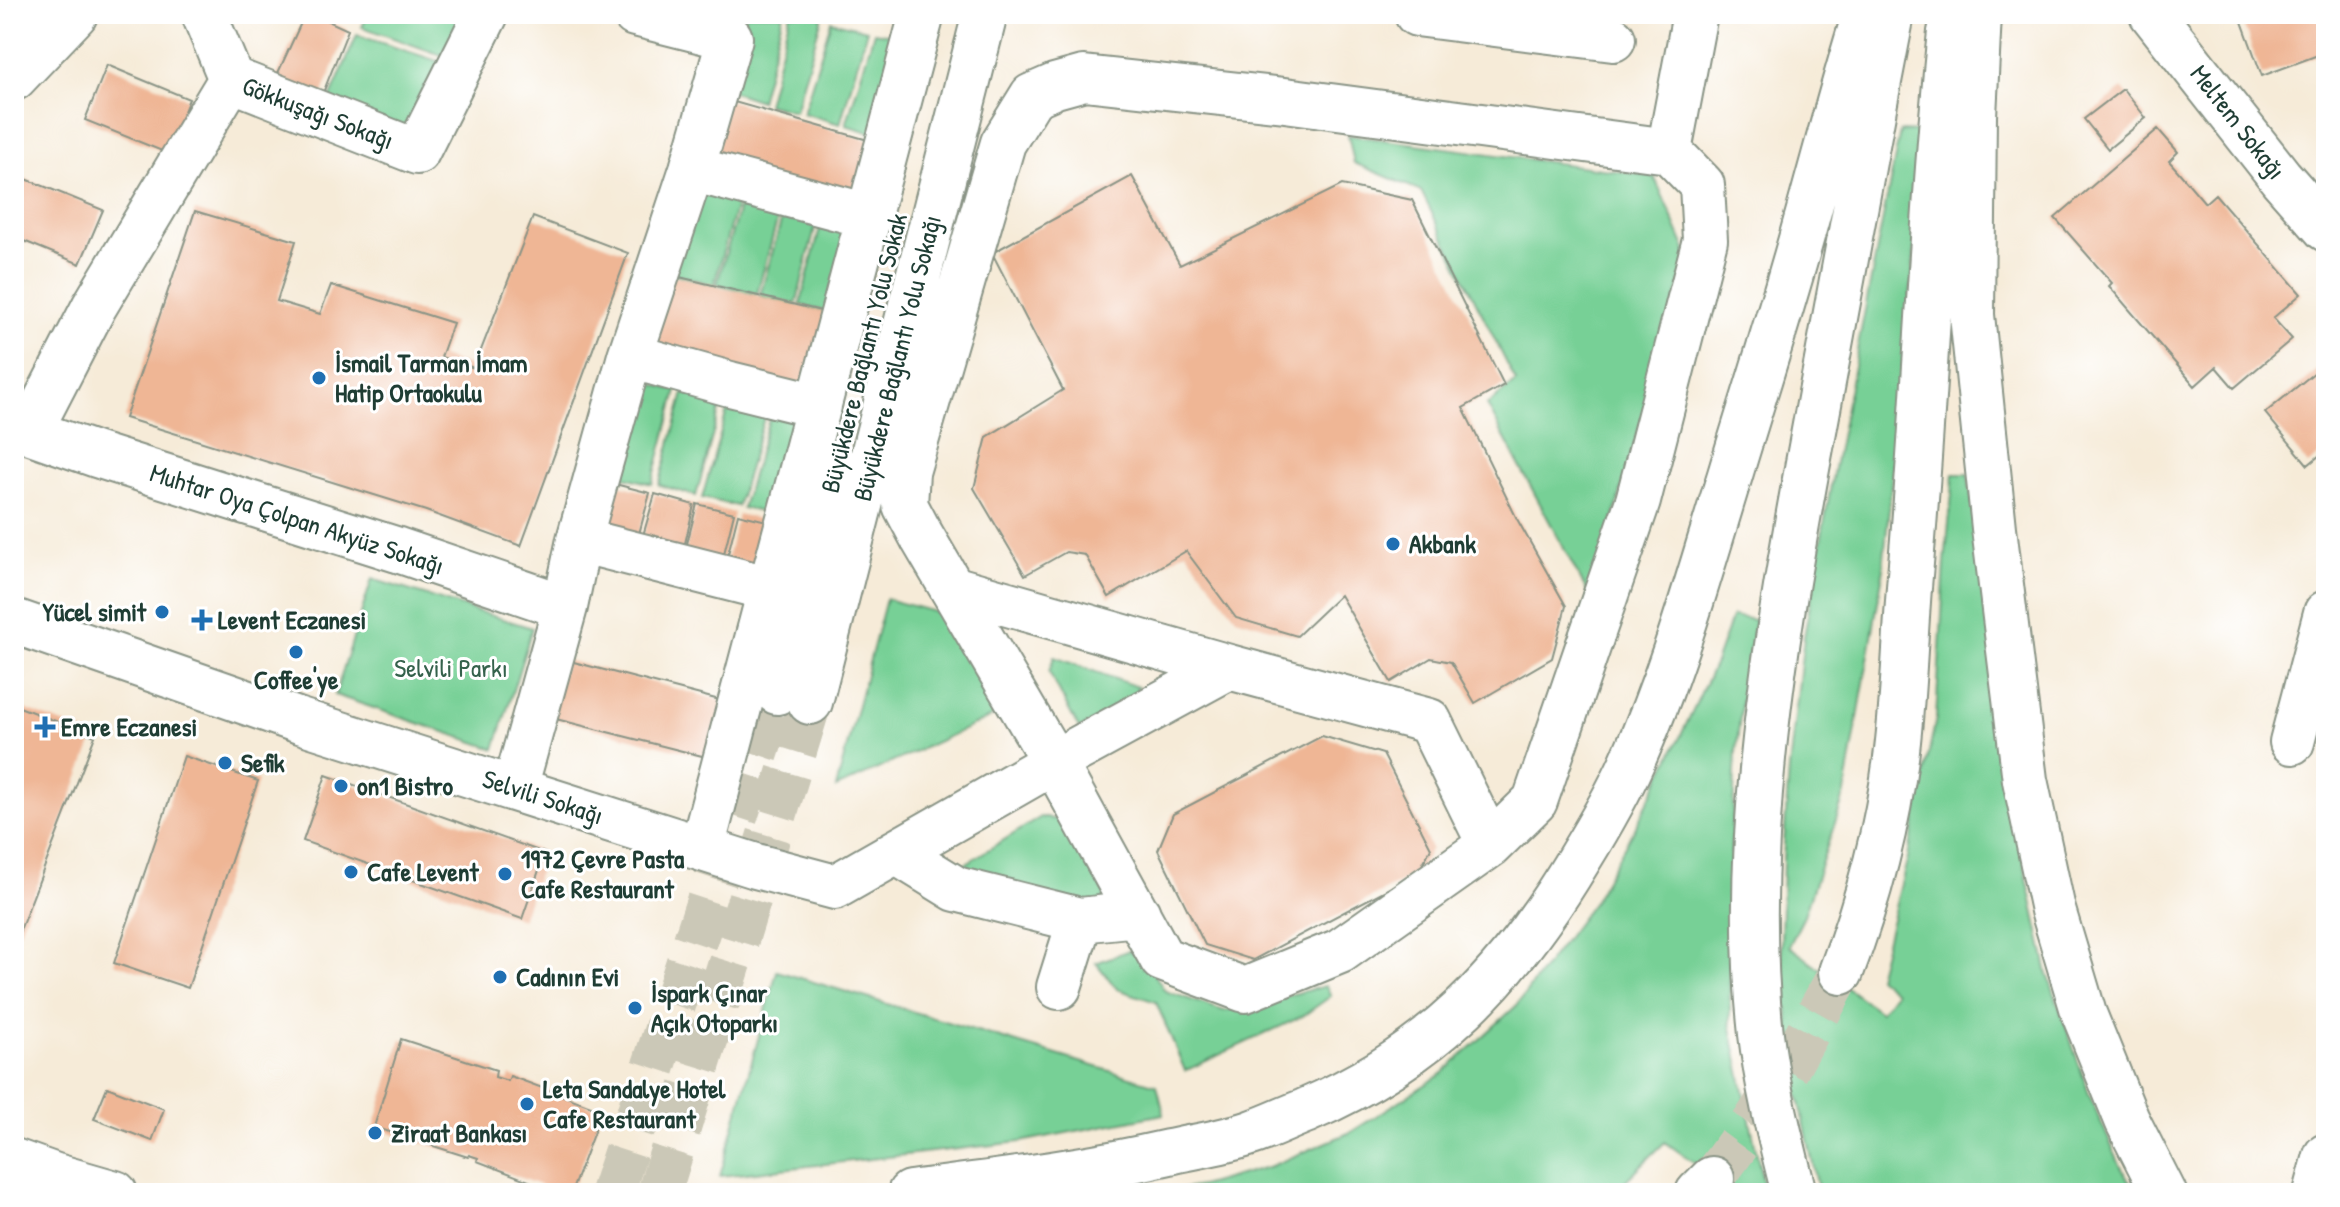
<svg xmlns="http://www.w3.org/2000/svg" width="2340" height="1207" viewBox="0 0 2340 1207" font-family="'Patrick Hand',sans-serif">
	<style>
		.green { fill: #77d096; stroke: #4b8665; stroke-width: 2 }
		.building { fill: #efb695 }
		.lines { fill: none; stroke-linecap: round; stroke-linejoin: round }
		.minor-tunnel { stroke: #cbc8b7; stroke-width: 44; stroke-dasharray: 44 22; stroke-linecap: butt }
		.highway-tunnel { stroke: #cbc8b7; stroke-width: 44; stroke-dasharray: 44 22; stroke-linecap: butt }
		.minor-casing { stroke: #8a9486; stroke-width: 48 }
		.major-casing { stroke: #8a9486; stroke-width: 48 }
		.highway-casing { stroke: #8a9486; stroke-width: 48 }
		.minor { stroke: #fff; stroke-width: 44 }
		.major { stroke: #fff; stroke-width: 44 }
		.highway { stroke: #fff; stroke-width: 44 }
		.poi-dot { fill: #1f6fb2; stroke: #fff; stroke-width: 3 }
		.labels { text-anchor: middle; stroke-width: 6; stroke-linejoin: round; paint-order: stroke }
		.street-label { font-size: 26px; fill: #1f3d34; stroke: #fff }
		.poi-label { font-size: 26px; font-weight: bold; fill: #1f3d34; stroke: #fff; text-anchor: start }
		.park-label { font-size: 26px; fill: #35624c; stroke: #fff }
	</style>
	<rect width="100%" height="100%" fill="#fff"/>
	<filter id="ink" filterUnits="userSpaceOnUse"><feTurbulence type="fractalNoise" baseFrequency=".0125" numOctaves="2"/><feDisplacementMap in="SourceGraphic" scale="16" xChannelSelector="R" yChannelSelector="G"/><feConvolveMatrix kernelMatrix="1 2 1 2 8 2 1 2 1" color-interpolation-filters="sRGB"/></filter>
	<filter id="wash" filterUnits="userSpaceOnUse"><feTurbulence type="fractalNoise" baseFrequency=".006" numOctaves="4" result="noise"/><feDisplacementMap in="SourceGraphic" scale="32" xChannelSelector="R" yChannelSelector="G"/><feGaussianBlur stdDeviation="1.8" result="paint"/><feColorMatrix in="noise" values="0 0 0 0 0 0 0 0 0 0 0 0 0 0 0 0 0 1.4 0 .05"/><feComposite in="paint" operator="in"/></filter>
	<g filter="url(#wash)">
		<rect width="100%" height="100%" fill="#f6ebd8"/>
		<path class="green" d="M368,14H443L462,22L444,56L362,27Z
			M746,14H783L760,101L725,89Z
			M790,14H808L822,17L795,111L767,104Z
			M831,21L867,30L840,124L803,113Z
			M874,32L910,38L881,136L846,125Z
			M357,35L441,62L408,137L326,108Z
			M1900,131L1921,132L1914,258L1882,578L1845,793L1803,918L1789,946L1880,1012L1895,992L1877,977L1908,857L1936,718L1945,562L1954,474H1968L2025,868L2048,974L2090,1097L2120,1165L2136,1193H1819L1794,1074L1781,947L1783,860L1789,769L1804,637L1834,468Z
			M1348,135L1654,176L1688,254L1591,599L1487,405L1516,382L1421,191L1354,163Z
			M699,182L739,194L714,285L672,273Z
			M743,194L782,203L757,294L717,284Z
			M786,204L819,212L796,305L760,296Z
			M824,213L862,222L837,315L800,305Z
			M642,381L677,391L652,484L614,474Z
			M684,393L721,404L696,496L659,485Z
			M728,407L765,415L737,506L702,498Z
			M770,416L805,423L779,516L742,508Z
			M372,579L532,628L495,749L335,695Z
			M886,599L954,617L998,714L836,788Z
			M1732,616L1755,620L1744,681L1736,752L1729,890L1730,1023L1765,1193H1737L1665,1142L1613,1193H1160L1201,1186L1271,1166L1351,1132L1442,1074L1516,1006L1593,902L1636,826L1685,727L1715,663Z
			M1054,657L1138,687L1134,700L1079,729L1049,672Z
			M1041,817L1066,821L1105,894L1098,911L957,869Z
			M1129,950L1146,961L1165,991L1224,1011L1326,986L1331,996L1303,1016L1185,1071L1156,1002L1117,989L1096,963Z
			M777,971L1157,1085L1164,1114L1020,1142L720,1176Z"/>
		<g id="blocks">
			<path class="building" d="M305,14H313L348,30L319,103L272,86Z
				M2246,14H2326V52L2262,76L2240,16Z
				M107,65L189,99L167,153L85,120Z
				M2123,89L2146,118L2108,149L2084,119Z
				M720,98L882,144L865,210L698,158Z
				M2158,129L2178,152L2169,161L2177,170L2205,203L2215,194L2301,294L2273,318L2292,339L2234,388L2216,367L2195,386L2109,286L2112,283L2055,218Z
				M1132,176L1180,265L1342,185L1412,200L1504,385L1463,408L1517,519L1566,606L1552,658L1475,703L1451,662L1431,658L1391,682L1340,595L1297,636L1236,618L1186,551L1109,597L1085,555L1066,552L1025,575L974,488L987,437L1063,390L992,253Z
				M21,177L103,210L80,264L14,237V194Z
				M195,211L296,241L277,301L320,314L331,285L453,323L441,357L474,368L533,217L628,253L521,546L426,511L125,418Z
				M671,275L838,315L816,393L650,351Z
				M2326,363V450L2308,465L2265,413Z
				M611,483L650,493L636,545L597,537Z
				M655,494L694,505L682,556L640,546Z
				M697,504L734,513L721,566L684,556Z
				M738,514L775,523L763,575L725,566Z
				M566,660L735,704L718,760L548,717Z
				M14,705L95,736L17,938L14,936Z
				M1322,736L1383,754L1431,848L1418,873L1253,960L1205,945L1158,850L1173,814Z
				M184,756L258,781L188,988L114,963Z
				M326,775L545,853L522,919L303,841Z
				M401,1039L496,1070L495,1077L508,1081L510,1076L602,1110L571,1193H560L477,1161L478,1158L469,1155L468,1157L374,1127Z
				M107,1087L164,1109L152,1141L94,1119Z"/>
		</g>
	</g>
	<g filter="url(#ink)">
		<use href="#blocks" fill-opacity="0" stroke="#8a9486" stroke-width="2"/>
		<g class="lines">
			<path class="minor-tunnel" d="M612,1193L777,692
				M659,1193L810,702"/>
			<path class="highway-tunnel" d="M1712,1179L1755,1121L1779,1084L1841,972"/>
			<defs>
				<path id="minor" d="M204,14L231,79L417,152L486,14
					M1417,14L1613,39
					M2152,14L2281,178L2326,229
					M1084,78L1285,100L1669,151L1702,185L1705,240L1638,501L1535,801L1490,845L1340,951L1245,990L1162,959L1054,762L922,537L905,505L907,472L1003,143L1032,96L1055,86Z
					M1669,151L1695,14
					M692,169L868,216
					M630,356L730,384L819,406
					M14,426L97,455L398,550L565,607
					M30,431L94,307L231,79
					M579,540L771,589
					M952,588L1229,667
					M14,621L300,721L756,866L835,887L1054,762L1229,667L1429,721L1490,845
					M777,692L835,466
					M810,702L985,14
					M2292,742L2326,613
					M515,788L565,607L579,540L630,356L692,169L730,38L635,14
					M702,848L922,14
					M896,852L956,889L1080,920L1138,914
					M1059,987L1080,920
					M2316,1193L2326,1156"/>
				<path id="major" d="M14,30L28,14
					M14,78L75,14
					M14,1161L56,1176L115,1193"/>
				<path id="highway" d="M1979,14L1974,116L1972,315L1994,528L2025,780L2053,910L2084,1014L2127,1120L2164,1193
					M1841,972C1868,901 1888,826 1897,750C1904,692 1905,633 1910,575C1926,394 1931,213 1950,32
					M910,1193C997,1182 1083,1172 1169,1152C1196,1146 1224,1142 1251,1133C1269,1127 1287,1118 1305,1111C1433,1056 1509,976 1579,859C1598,828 1617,796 1632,762C1673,671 1700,572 1730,475C1755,392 1782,309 1805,225C1825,154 1843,84 1865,14
					M1698,1193L1712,1179
					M1794,1193C1781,1141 1767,1087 1761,1034C1740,842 1776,635 1811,447C1837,302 1864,158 1892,14"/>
			</defs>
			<use href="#minor" class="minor-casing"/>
			<use href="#major" class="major-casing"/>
			<use href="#highway" class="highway-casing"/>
			<use href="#minor" class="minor"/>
			<use href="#major" class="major"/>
			<use href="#highway" class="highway"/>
		</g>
	</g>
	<g class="poi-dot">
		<circle cx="319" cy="378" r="8"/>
		<circle cx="1393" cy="544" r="8"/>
		<circle cx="162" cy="612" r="8"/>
		<path d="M198 608h8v8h8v8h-8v8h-8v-8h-8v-8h8z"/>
		<circle cx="296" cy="652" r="8"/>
		<path d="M41 715h8v8h8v8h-8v8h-8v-8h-8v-8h8z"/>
		<circle cx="225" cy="763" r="8"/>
		<circle cx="341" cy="786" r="8"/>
		<circle cx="351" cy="872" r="8"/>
		<circle cx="505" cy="874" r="8"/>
		<circle cx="500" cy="977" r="8"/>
		<circle cx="635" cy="1008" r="8"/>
		<circle cx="527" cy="1104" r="8"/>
		<circle cx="375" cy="1133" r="8"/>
	</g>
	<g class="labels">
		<g class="street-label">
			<text transform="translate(318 113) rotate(21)" y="9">Gökkuşağı Sokağı</text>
			<text transform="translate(2238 122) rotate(52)" y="9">Meltem Sokağı</text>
			<text transform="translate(864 353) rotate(-76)" y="9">Büyükdere Bağlantı Yolu Sokak</text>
			<text transform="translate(897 358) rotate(-76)" y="9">Büyükdere Bağlantı Yolu Sokağı</text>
			<text transform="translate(297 519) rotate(18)" y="9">Muhtar Oya Çolpan Akyüz Sokağı</text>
			<text transform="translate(543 797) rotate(18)" y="9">Selvili Sokağı</text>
		</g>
		<g class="poi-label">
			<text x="335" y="372">İsmail Tarman İmam<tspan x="335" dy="30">Hatip Ortaokulu</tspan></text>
			<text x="1409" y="553">Akbank</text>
			<text x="146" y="621" text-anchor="end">Yücel simit</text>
			<text x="218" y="629">Levent Eczanesi</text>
			<text x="296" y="689" text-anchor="middle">Coffee'ye</text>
			<text x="61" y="736">Emre Eczanesi</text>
			<text x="241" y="772">Sefik</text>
			<text x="357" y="795">on1 Bistro</text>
			<text x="521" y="868">1972 Çevre Pasta<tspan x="521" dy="30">Cafe Restaurant</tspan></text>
			<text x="367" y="881">Cafe Levent</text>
			<text x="516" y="986">Cadının Evi</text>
			<text x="651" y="1002">İspark Çınar<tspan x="651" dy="30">Açık Otoparkı</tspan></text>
			<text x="543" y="1098">Leta Sandalye Hotel<tspan x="543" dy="30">Cafe Restaurant</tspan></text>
			<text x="391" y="1142">Ziraat Bankası</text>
		</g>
		<g class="park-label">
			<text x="451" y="677">Selvili Parkı</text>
		</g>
	</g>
	<rect width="2340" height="1207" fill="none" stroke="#fff" stroke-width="48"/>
</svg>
